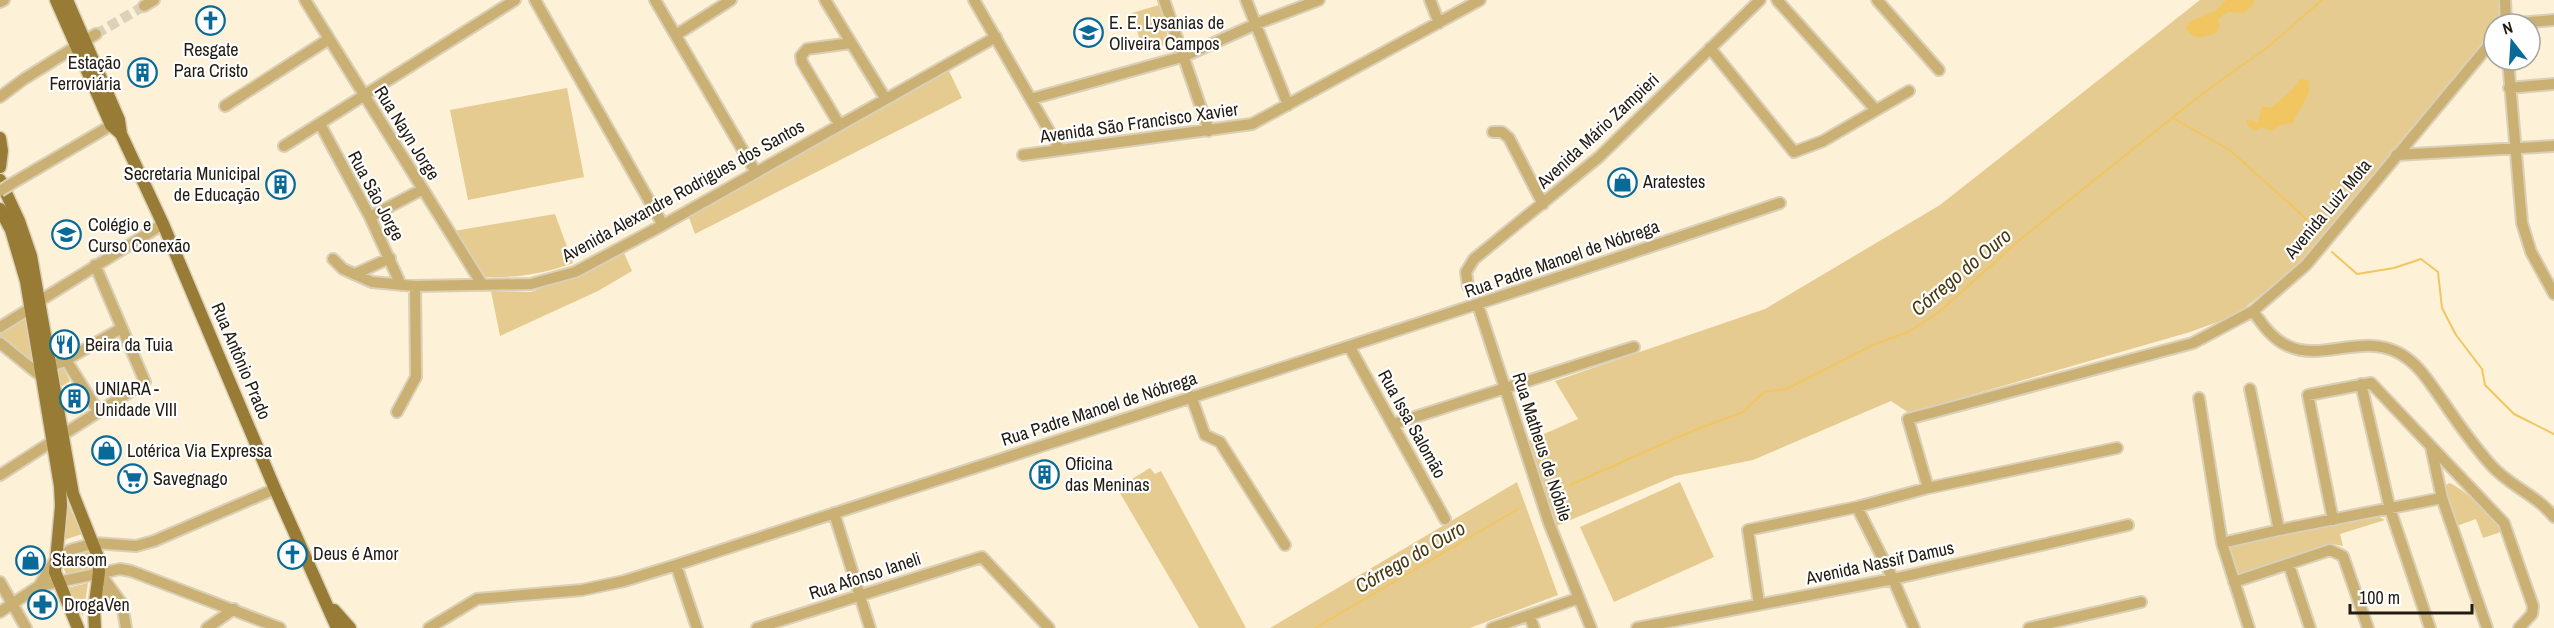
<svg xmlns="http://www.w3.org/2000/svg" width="2554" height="628" viewBox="0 0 2554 628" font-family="'Archivo Narrow',sans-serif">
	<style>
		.green { fill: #e5cb90 }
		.water { fill: #f1c660 }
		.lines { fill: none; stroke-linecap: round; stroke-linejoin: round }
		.stream { stroke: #f1c660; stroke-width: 2 }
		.minor-tunnel { stroke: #dcd1b9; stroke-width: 10; stroke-dasharray: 10 5; stroke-linecap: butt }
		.minor-casing { stroke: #dacfb7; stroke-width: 14 }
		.major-casing { stroke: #dacfb7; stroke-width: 15 }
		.minor { stroke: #cbb073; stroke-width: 10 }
		.major { stroke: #987b34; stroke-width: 12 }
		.minor-bridge-casing { stroke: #dacfb7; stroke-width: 14; stroke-linecap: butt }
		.minor-bridge { stroke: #cbb073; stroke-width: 10 }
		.labels { text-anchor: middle; stroke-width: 4.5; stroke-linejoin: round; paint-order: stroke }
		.poi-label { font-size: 18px; fill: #211b10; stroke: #fff; text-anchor: start }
		.street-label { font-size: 18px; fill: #211b10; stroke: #fff }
		.water-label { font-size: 20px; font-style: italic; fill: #4a390d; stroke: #fff }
	</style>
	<rect width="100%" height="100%" fill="#fdf1d7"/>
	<path class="green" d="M2200,0H2504L2505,24H2494V37L2302,263L2234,316L2190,332L1909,413L1891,401L1753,460L1675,476L1554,527L1526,442L1578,419L1555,381L1765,309L1940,205Z
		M1159,5L1170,43L1143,51L1132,13Z
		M949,71L962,98L695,234L688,215Z
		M567,88L584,177L468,200L450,110Z
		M555,214L573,263C543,274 517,278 485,277L454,231Z
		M624,253L632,271L598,291L500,336L491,291L531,292L587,271Z
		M22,318L28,320L35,366L0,339V332Z
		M62,366L70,381L59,388L55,368Z
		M1150,468L1155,474L1161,471L1246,628H1199L1117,488Z
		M1517,482L1558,595L1470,628H1270Z
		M1680,482L1714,557L1614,602L1580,527Z
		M2449,483C2456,483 2502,522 2507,530L2483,538L2476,519L2454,527L2443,487Z
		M66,499L82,534L61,541Z
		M2377,516L2385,520L2340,534L2343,546L2332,544L2239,575L2235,574L2229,549L2234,545Z
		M83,550L89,551L93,561V569L67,576L63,567L64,561Z
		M88,583L83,616L67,588Z"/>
	<path class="water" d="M2226,0H2254L2253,6L2243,13L2228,12L2218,19L2220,26L2216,33C2203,37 2195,41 2186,29L2189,22L2215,11Z
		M2300,79L2309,80C2312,97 2298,108 2293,123L2280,125L2271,131L2262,127L2255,131L2248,126L2246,119L2258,123L2262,106L2271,108L2294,88Z"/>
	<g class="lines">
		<path class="stream" d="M2173,118L2231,151L2302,215L2313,228
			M2332,252L2357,274L2394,268L2421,259L2438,272L2442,308L2456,335L2482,369L2485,385L2514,414L2554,434
			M1570,485L1685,434L1743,412L1764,392L1786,389L1875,344L1910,331L1939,312L2022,238L2202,94L2269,46L2322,0
			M1315,628L1518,509"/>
		<path class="minor-tunnel" d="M96,34L144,6"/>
		<defs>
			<path id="minor" d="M305,0L482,284
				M535,0L663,225
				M655,0L755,171
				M825,0L885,98
				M974,0L1060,150
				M1164,0L1209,131
				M1246,0L1288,105
				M1430,0L1439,23
				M1777,0L1875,109
				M1877,0L1939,70
				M2505,0L2506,24
				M0,2L4,0
				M144,6L154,0
				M2506,24L2554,20
				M676,35L731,0
				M1710,48L1794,152L1823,141L1909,91
				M2508,60L2522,223L2531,252L2554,294
				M2509,88L2554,84
				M0,97L24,79L96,34
				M1031,99L1185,56L1256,24L1319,0
				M225,106L329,39
				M320,124L370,217L401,285
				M839,124L802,62L801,56L807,49L851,43
				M1493,132H1502L1509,138L1543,204
				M284,146L515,0
				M1023,155L1252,124L1480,0
				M2396,155L2554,146
				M11,184L117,122
				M370,217L423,189
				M333,259L343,269L372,282L415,286L531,284L575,272L663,225L996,37
				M355,274L390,258
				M1468,286L1466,272L1474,259L1599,157L1760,0
				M41,300L163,224
				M1478,305L1549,523L1591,628
				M2253,311C2262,324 2272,339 2288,346C2322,362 2362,333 2399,353C2419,364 2429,382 2442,400C2457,422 2473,445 2491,465C2509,486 2537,495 2554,517
				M0,327L31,308
				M0,343L42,377
				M1349,346L1445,519
				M66,360L98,411
				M51,366L66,360L120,329
				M2361,384L2390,509L2430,628
				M2250,389L2279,530
				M1191,396L1205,435L1220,442L1285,545
				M2199,398L2222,543L2249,628
				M397,412L416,377L415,286
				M1393,424L1634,347
				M2431,447L2442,498L2487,628
				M0,475L145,382L95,265
				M1928,488L1908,419L2193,343L2253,311L2306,265L2494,39
				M1857,507L1893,579L1914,628
				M834,513L870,628
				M2333,520L2308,395L2371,383L2504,523L2533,606L2532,614L2519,628
				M2222,543L2279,530L2442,498
				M676,565L697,628
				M2289,565L2310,628
				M99,572L120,601
				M0,582L26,628
				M2234,582L2330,550L2343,556L2368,628
				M39,586L120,569L131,571L280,628
				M97,590L122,603L126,628
				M1759,604L1748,530L1857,507L1928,488L2117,448
				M0,612L39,586L54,562L70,550L95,543L136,546L154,541L275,489
				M1529,615L1534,628
				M207,628L234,609
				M429,628L477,599L582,590L624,581L676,565C1044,444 1413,328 1780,203
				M757,628L982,557L1049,628
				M1492,628L1579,598
				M1637,628L1893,579L2128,525
				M2029,628L2141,602"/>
			<path id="major" d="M56,0L111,125L121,134
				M67,0L119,120L121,134L163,224L275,489L337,628
				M0,138L2,151L0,167
				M0,180L19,221L31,256L73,494L98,557L99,572L94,610L95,628
				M0,209L11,230L26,281L60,486L61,506L55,572L78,628
				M334,610L350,628"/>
		</defs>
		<use href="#minor" class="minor-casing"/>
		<use href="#major" class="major-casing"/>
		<use href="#minor" class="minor"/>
		<use href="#major" class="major"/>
		<defs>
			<path id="minor-bridge" d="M0,191L11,184"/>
		</defs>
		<use href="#minor-bridge" class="minor-bridge-casing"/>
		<use href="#minor-bridge" class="minor-bridge"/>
	</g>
	<defs>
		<symbol id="church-ring" viewBox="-11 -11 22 22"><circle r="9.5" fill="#fff" stroke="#096a98" stroke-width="1.5"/><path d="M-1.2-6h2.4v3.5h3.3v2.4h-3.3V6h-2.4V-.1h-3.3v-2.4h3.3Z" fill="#096a98"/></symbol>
		<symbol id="school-ring" viewBox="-11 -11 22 22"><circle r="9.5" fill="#fff" stroke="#096a98" stroke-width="1.5"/><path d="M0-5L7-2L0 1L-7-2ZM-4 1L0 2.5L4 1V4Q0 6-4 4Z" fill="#096a98"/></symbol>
		<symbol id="building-ring" viewBox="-11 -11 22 22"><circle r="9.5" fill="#fff" stroke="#096a98" stroke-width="1.5"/><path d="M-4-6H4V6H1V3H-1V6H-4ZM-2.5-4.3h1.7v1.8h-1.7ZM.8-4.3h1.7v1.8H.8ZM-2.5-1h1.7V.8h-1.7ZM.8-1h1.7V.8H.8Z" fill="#096a98"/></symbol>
		<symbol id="shop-ring" viewBox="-11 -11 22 22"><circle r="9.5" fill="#fff" stroke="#096a98" stroke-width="1.5"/><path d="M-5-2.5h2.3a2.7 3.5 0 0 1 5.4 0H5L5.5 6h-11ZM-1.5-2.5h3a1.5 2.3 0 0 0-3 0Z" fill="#096a98"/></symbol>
		<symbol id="restaurant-ring" viewBox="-11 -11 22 22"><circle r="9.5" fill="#fff" stroke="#096a98" stroke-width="1.5"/><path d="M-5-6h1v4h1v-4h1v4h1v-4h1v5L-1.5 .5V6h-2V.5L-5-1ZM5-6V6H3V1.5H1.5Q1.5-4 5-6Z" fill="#096a98"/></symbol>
		<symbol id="supermarket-ring" viewBox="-11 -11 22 22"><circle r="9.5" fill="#fff" stroke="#096a98" stroke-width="1.5"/><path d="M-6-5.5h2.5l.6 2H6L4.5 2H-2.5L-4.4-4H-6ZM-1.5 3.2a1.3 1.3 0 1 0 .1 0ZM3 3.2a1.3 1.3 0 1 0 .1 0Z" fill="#096a98"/></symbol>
		<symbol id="pharmacy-ring" viewBox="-11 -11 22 22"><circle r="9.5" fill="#fff" stroke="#096a98" stroke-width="1.5"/><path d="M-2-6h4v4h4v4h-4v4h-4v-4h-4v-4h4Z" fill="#096a98"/></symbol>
	</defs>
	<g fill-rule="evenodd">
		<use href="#church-ring" x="194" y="4" width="33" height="33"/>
		<use href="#school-ring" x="1072" y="16" width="33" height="33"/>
		<use href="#building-ring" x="126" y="56" width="33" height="33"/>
		<use href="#shop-ring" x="1606" y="166" width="33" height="33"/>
		<use href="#building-ring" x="264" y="168" width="33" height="33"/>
		<use href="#school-ring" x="50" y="218" width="33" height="33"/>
		<use href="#restaurant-ring" x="48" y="328" width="33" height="33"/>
		<use href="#building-ring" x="58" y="382" width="33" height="33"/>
		<use href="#shop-ring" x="90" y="434" width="33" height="33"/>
		<use href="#building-ring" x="1028" y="458" width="33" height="33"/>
		<use href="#supermarket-ring" x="116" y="462" width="33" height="33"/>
		<use href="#church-ring" x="276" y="538" width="33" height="33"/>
		<use href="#shop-ring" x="14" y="544" width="33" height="33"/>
		<use href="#pharmacy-ring" x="26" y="588" width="33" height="33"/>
	</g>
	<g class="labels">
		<g class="poi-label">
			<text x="1109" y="29">E. E. Lysanias de<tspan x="1109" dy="21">Oliveira Campos</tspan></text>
			<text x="211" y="56" text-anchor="middle">Resgate<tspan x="211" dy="21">Para Cristo</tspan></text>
			<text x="121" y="69" text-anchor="end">Estação<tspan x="121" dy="21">Ferroviária</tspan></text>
			<text x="260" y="180" text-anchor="end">Secretaria Municipal<tspan x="260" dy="21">de Educação</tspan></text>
			<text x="1643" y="188">Aratestes</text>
			<text x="88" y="231">Colégio e<tspan x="88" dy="21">Curso Conexão</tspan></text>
			<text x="85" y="351">Beira da Tuia</text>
			<text x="95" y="395">UNIARA -<tspan x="95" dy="21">Unidade VIII</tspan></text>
			<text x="127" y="457">Lotérica Via Expressa</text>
			<text x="1065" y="470">Oficina<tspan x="1065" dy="21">das Meninas</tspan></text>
			<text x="153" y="485">Savegnago</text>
			<text x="313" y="560">Deus é Amor</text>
			<text x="52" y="566">Starsom</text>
			<text x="64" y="611">DrogaVen</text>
		</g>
		<g class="street-label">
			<text transform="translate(1139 123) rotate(-8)" y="6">Avenida São Francisco Xavier</text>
			<text transform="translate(1598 131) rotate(-43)" y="6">Avenida Mário Zampieri</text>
			<text transform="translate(407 133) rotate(58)" y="6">Rua Nayn Jorge</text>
			<text transform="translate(683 191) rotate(-29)" y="6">Avenida Alexandre Rodrigues dos Santos</text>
			<text transform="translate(376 196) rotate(62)" y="6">Rua São Jorge</text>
			<text transform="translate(2328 209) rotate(-50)" y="6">Avenida Luiz Mota</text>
			<text transform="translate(1562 259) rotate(-19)" y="6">Rua Padre Manoel de Nóbrega</text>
			<text transform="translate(241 361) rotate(67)" y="6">Rua Antônio Prado</text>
			<text transform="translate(1099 409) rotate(-18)" y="6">Rua Padre Manoel de Nóbrega</text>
			<text transform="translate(1412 424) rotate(61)" y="6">Rua Issa Salomão</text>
			<text transform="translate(1542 447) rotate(72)" y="6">Rua Matheus de Nóbile</text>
			<text transform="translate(1880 563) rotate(-12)" y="6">Avenida Nassif Damus</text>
			<text transform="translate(865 576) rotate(-18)" y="6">Rua Afonso Ianeli</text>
		</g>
		<g class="water-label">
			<text transform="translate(1961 272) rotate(-40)" y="7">Córrego do Ouro</text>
			<text transform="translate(1410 557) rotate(-30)" y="7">Córrego do Ouro</text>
		</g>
	</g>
	<g transform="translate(2512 42) rotate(343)"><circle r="28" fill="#ffffff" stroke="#a6a49f" stroke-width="1.5"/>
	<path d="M0-4.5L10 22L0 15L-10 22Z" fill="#096a98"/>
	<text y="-9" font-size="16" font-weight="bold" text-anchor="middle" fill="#211b10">N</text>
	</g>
	<path d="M2350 604v9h122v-9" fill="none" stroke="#211b10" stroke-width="3"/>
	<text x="2359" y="604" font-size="18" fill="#211b10" stroke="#ffffff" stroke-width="4.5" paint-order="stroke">100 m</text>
</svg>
